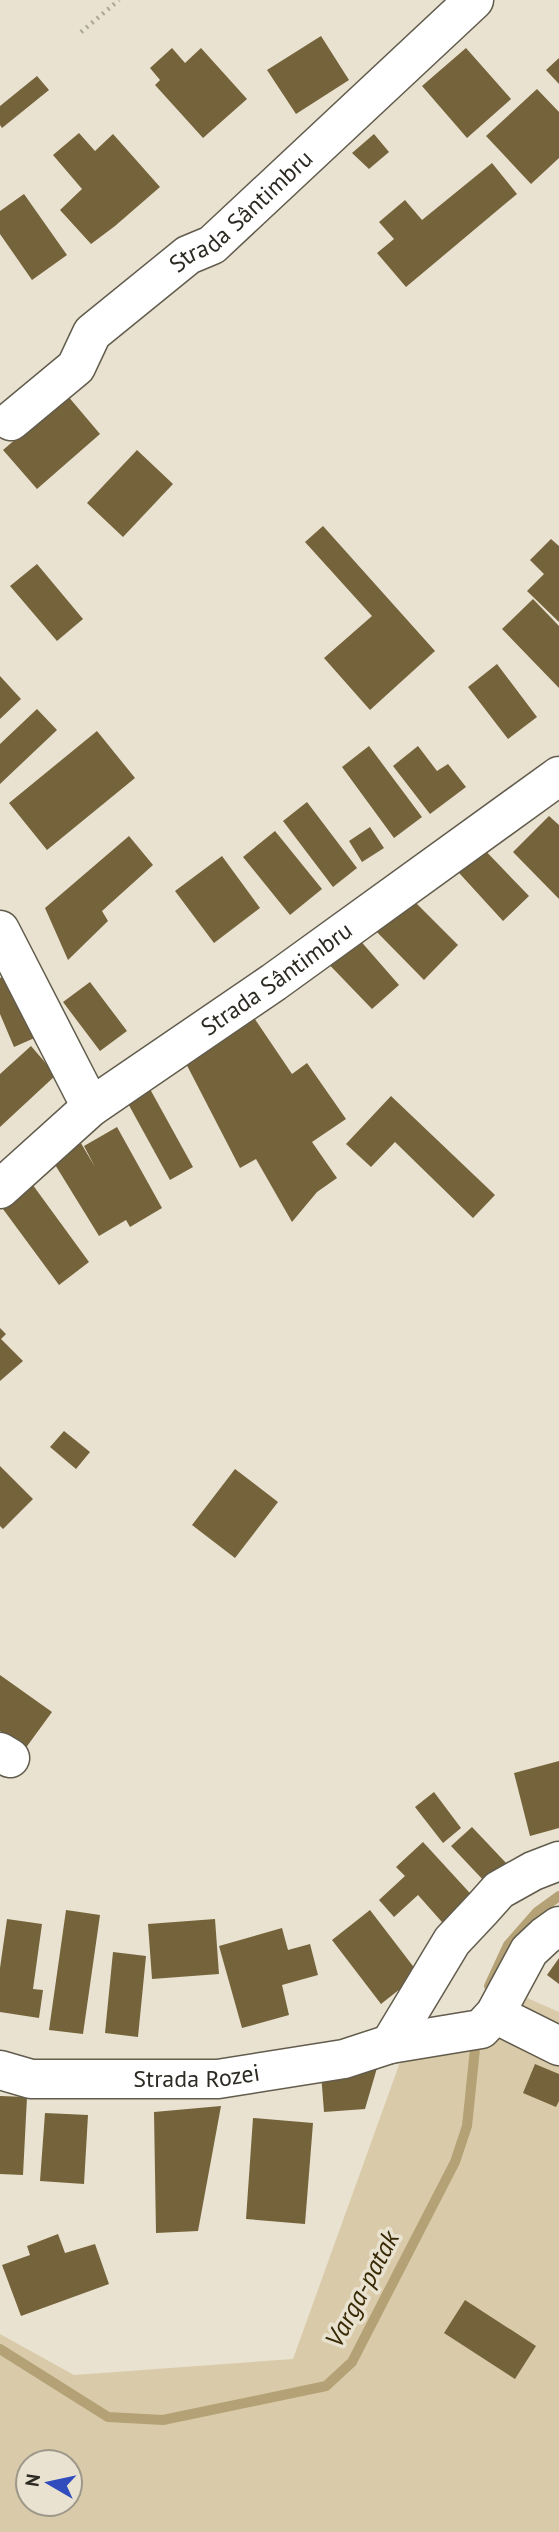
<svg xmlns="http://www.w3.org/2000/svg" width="559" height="2532" viewBox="0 0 559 2532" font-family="'PT Sans',sans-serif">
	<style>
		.green { fill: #d9cba9; fill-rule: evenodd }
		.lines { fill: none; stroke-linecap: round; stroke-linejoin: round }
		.stream { stroke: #b4a276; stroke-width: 10 }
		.building { fill: #75643b }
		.minor-casing { stroke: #625c4d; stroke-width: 41 }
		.path { stroke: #aba597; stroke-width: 4.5; stroke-dasharray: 2 5; stroke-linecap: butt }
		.minor { stroke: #fff; stroke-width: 38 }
		.labels { text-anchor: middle; stroke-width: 7; stroke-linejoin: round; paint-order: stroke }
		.street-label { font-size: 24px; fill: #2d2a23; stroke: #e9e2d0 }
		.water-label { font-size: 26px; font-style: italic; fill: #372904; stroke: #e9e2d0 }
	</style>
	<rect width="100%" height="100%" fill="#e9e2d0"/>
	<path class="green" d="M525,1997L559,2012V2532H0V2334L74,2375L293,2359L403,2054L509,2036ZM28,2462H70V2504H28Z"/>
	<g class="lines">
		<path class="stream" d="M489,1986L508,1945L537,1912L559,1896
			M0,2349L108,2417L163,2420L326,2386L352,2362L455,2162L467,2126L476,2039"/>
	</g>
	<path class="building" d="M321,36L349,80L296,114L267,70Z
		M172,48L185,63L201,48L247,99L203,138L155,85L160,80L150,68Z
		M466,48L511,99L467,138L422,86Z
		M559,58V84L546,70Z
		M37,76L49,90L2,128L0,125V106Z
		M537,89L559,112V158L531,184L486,136Z
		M79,133L95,151L113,134L160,187L115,226L91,244L60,210L82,189L53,155Z
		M374,134L389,152L369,169L352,153Z
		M492,163L517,194L406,287L377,253L394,239L379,222L405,200L422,220Z
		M24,194L67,255L32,280L0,234V211Z
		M67,395L100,434L37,489L3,450Z
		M137,450L173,484L123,537L87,503Z
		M323,526L435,651L370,710L324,658L372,616L305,542Z
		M551,539L559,546V622L527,591L544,574L530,560Z
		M37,564L83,619L57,641L10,586Z
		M533,599L559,626V688L502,629Z
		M497,664L537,717L508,739L468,687Z
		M0,676L21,699L0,719Z
		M37,709L57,730L0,784V744Z
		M97,731L135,778L47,850L9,803Z
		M369,746L422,817L394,838L342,767Z
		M418,746L437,771L448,764L466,787L430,814L393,766Z
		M307,802L357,868L333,887L283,821Z
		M549,816L559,825V899L513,852Z
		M370,827L384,848L362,862L349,841Z
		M275,831L322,889L290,915L243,857Z
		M129,836L153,865L102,911L108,921L68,960L45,908Z
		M478,843L529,896L503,921L450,863Z
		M222,856L260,908L214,943L175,891Z
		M405,892L458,945L424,980L370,925Z
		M351,930L399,985L372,1009L319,954Z
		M13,972L39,1036L14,1047L0,1014V978Z
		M90,982L127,1031L100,1051L63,1002Z
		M248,1009L292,1074L307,1063L346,1119L312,1142L337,1178L317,1192L292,1222L256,1159L240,1168L179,1050Z
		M31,1046L56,1075L0,1127V1074Z
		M145,1080L193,1167L170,1180L125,1098Z
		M391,1096L495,1195L473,1218L395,1142L371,1167L346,1144Z
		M117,1127L162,1208L130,1227L126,1220L99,1236L46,1150L75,1133L95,1167L84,1146Z
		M27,1177L89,1262L59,1285L0,1205Z
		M0,1328L6,1334L1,1339L23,1361L0,1381Z
		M64,1431L90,1452L76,1469L50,1447Z
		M0,1466L33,1499L3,1529L0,1526Z
		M235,1469L278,1502L235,1558L192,1525Z
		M0,1675L52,1712L25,1749L0,1731Z
		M559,1761V1828L530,1836L514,1773Z
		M434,1792L461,1828L443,1843L415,1807Z
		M472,1827L507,1864L486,1883L451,1846Z
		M423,1842L479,1903L449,1930L418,1895L394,1917L379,1900L405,1876L396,1867Z
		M66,1910L100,1915L83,2034L49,2030Z
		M370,1910L419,1974L381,2004L332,1940Z
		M7,1919L42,1924L33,1989L43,1990L39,2018L0,2012V1968Z
		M215,1919L219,1974L152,1979L148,1924Z
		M282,1928L288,1950L310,1944L318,1975L282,1985L289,2015L242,2028L219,1946Z
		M113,1952L146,1956L138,2037L105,2033Z
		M559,1958V1984L547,1975Z
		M535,2064L559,2074V2101L556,2107L523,2093Z
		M377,2068L365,2109L324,2112L321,2073Z
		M0,2096L27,2097L23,2175L0,2174Z
		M221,2106L198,2231L156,2233L154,2112Z
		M45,2113L88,2115L84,2184L40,2181Z
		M253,2118L313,2123L305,2224L246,2219Z
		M58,2234L65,2253L95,2244L109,2284L21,2316L2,2265L30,2255L27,2246Z
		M465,2300L536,2346L515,2379L444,2333Z"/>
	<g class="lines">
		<defs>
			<g id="minor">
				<path id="s1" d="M11,421L76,367L92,333L188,255L212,245L474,0"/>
				<path d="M0,930L91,1107"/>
				<path id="s2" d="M0,1189L91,1107L274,982L559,776"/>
				<path d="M0,1752L10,1758"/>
				<path d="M495,2014L559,2046"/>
				<path d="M390,2044L452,1941L483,1908L499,1890L533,1871L559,1861"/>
				<path id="s3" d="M0,2070L31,2079H218L344,2059L390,2044L481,2029L495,2014L529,1951L545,1936L559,1926"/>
			</g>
		</defs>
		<use href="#minor" class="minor-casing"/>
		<path class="path" d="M81,32L119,0"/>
		<use href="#minor" class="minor"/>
	</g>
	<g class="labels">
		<g class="street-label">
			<text dy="8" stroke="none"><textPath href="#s1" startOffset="315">Strada Sântimbru</textPath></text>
			<text dy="8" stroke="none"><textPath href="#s2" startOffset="348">Strada Sântimbru</textPath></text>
			<text dy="8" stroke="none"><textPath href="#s3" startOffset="198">Strada Rozei</textPath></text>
		</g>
		<g class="water-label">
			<text transform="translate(362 2289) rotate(-62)" y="9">Varga-patak</text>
		</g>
	</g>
	<g transform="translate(49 2483) rotate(279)"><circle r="33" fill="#e9e2d0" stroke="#9e988b" stroke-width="2"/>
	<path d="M0-5L12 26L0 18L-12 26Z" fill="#304cbd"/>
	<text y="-10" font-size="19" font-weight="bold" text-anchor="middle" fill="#2d2a23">N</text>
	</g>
</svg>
